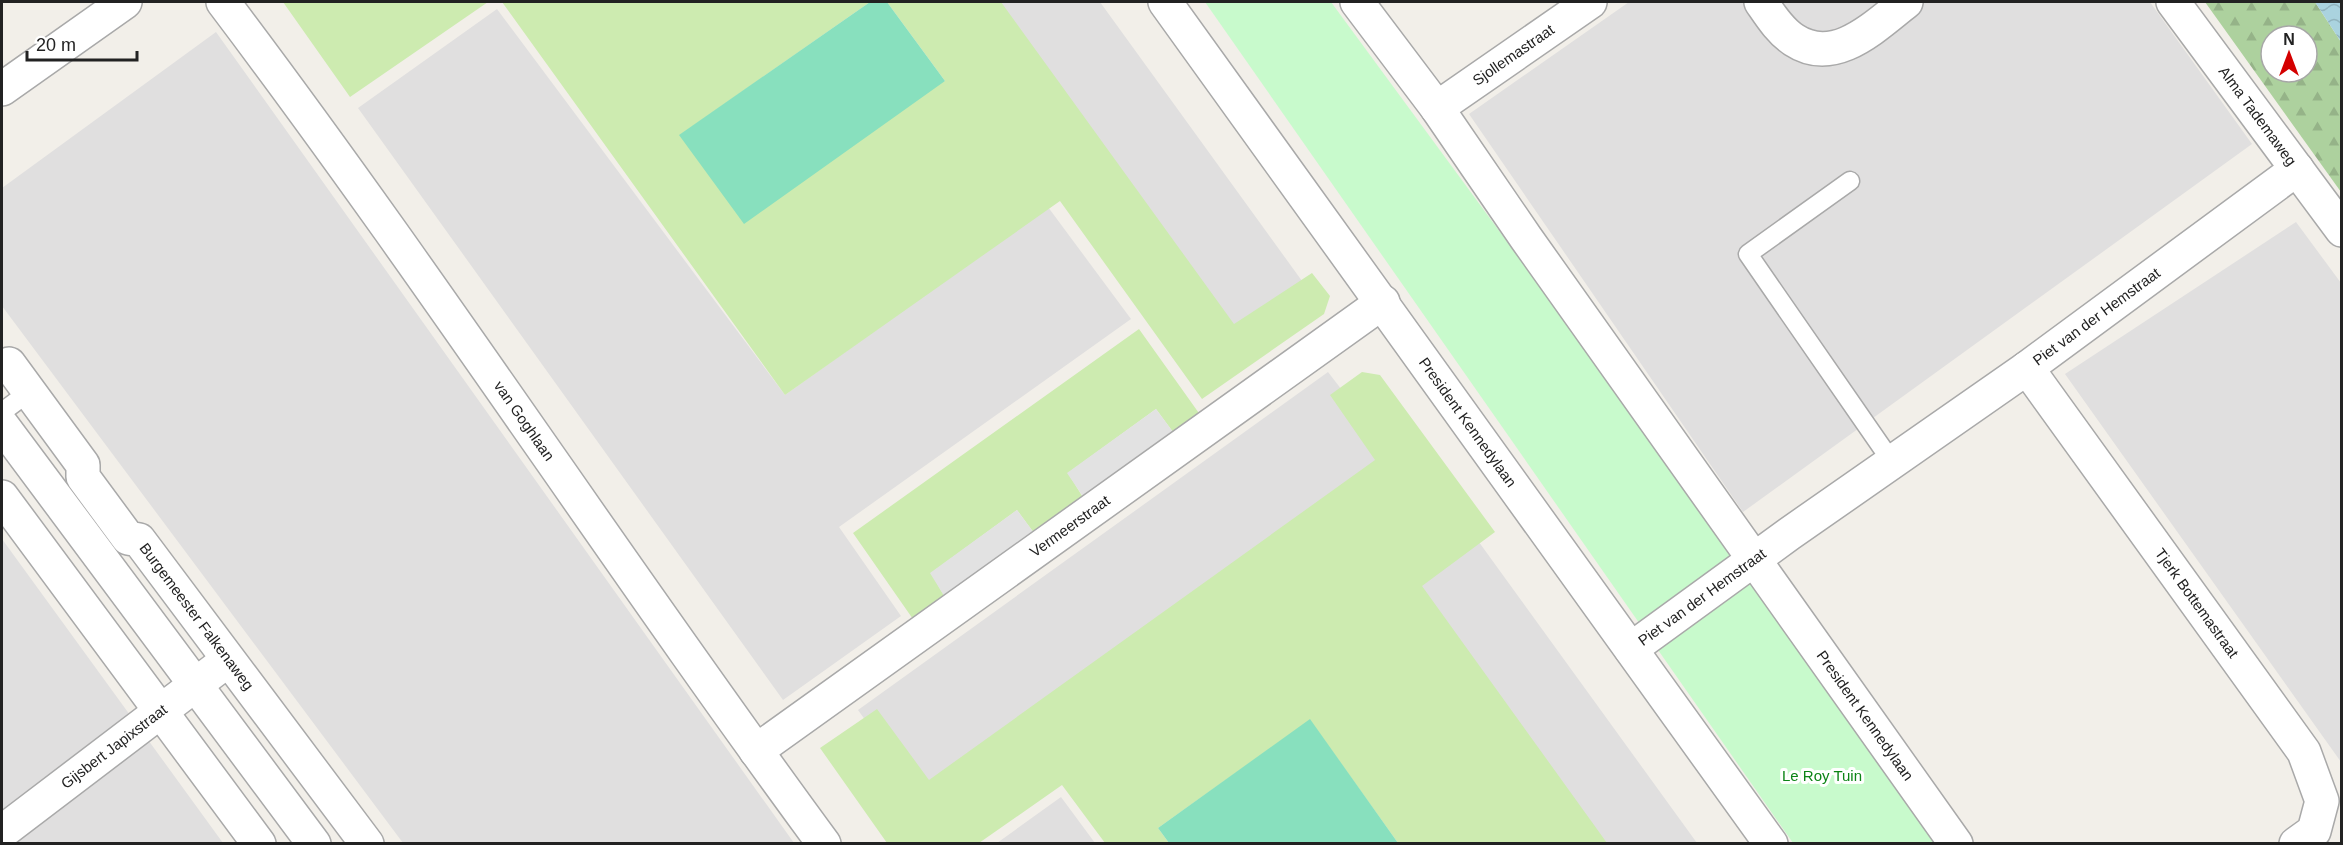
<svg xmlns="http://www.w3.org/2000/svg" width="2343" height="845" viewBox="0 0 2343 845" font-family="Helvetica,sans-serif">
	<style>
		.residential { fill: #e0dfdf }
		.grass { fill: #cdebb0 }
		.forest { fill: url(#forest-firs); fill-rule: evenodd }
		.park { fill: #c8facc }
		.pitch { fill: #88e0be }
		.parking { fill: #e2e2e2 }
		.water { fill: url(#water-waves) }
		.lines { fill: none; stroke-linecap: round; stroke-linejoin: round }
		.service-casing { stroke: #a9a9a9; stroke-width: 21 }
		.minor-casing { stroke: #a9a9a9; stroke-width: 36 }
		.tertiary-casing { stroke: #a9a9a9; stroke-width: 36 }
		.service { stroke: #fff; stroke-width: 18 }
		.minor { stroke: #fff; stroke-width: 33 }
		.tertiary { stroke: #fff; stroke-width: 33 }
		.labels { text-anchor: middle; stroke-width: 6; stroke-linejoin: round; paint-order: stroke }
		.street-label { font-size: 15px; fill: #222; stroke: #fff }
		.park-label { font-size: 15px; fill: #0c8416; stroke: #fff }
	</style>
	<defs>
		<pattern id="forest-firs" width="22" height="20" patternUnits="userSpaceOnUse" patternTransform="scale(1.5)"><rect width="22" height="20" fill="#add19e"/><path d="M5 1l3.5 6h-7zM16 11l3.5 6h-7z" fill="#95b388"/></pattern>
		<pattern id="water-waves" width="16" height="10" patternUnits="userSpaceOnUse" patternTransform="scale(1.5)"><rect width="16" height="10" fill="#aad3df"/><path d="M0 5q4-4 8 0t8 0" fill="none" stroke="#92b5bf"/></pattern>
	</defs>
	<rect width="100%" height="100%" fill="#f2efe9"/>
	<path class="residential" d="M979,2H1100L1310,292L1229,352Z
		M1629,2H2150L2252,144L1743,512L1469,114Z
		M497,9L785,395L1048,207L1131,319L839,527L901,616L783,700L358,108Z
		M216,32L794,843H403L2,306V188Z
		M2296,222L2341,283V762L2065,374Z
		M1328,372L1406,473L924,802L858,710Z
		M1476,538L1697,843H1600L1413,583Z
		M2,539L223,843H2Z
		M1061,797L1095,843H997Z"/>
	<path class="grass" d="M283,2H488L350,97Z
		M502,2H870L680,135L945,81L887,2H1001L1234,324L1312,273L1330,296L1324,314L1202,399L1060,201L785,395Z
		M1139,329L1201,416L1173,432L1156,409L1068,473L1084,499L1034,533L1017,510L931,573L946,599L915,622L853,533Z
		M1362,372L1380,375L1495,532L1422,586L1607,843H1398L1310,720L1158,828L1169,843H1105L1062,785L979,843H887L820,748L877,709L929,780L1375,460L1330,395Z"/>
	<path class="forest" d="M2205,2H2315L2341,42V192ZM2271,36H2307V72H2271Z"/>
	<path class="park" d="M1205,2H1331L1949,843H1793Z"/>
	<path class="pitch" d="M870,2H887L945,81L744,224L679,135Z
		M1310,719L1398,843H1169L1158,828Z"/>
	<path class="parking" d="M1156,409L1173,432L1084,498L1067,473Z
		M1017,510L1034,533L946,599L930,573Z"/>
	<path class="water" d="M2315,2H2341V42Z"/>
	<g class="lines">
		<defs>
			<path id="service" d="M1850,181L1748,254L1892,462
				M2,412L29,392"/>
			<g id="minor">
				<path id="s1" d="M223,2C431,277 619,566 824,844"/>
				<path id="s2" d="M1165,2L1771,844"/>
				<path id="s3" d="M1357,2L1437,108L1526,238L1956,844"/>
				<path d="M1761,2C1770,15 1780,31 1794,40C1835,67 1875,26 1906,2"/>
				<path id="s4" d="M2173,2L2342,230"/>
				<path d="M2,89L125,2"/>
				<path id="s5" d="M1437,108L1590,2"/>
				<path id="s6" d="M9,364L83,465V477L128,538L139,540L367,844"/>
				<path id="s7" d="M2027,368L2304,752L2322,801L2314,831L2296,844"/>
				<path d="M2,497L259,844"/>
				<path id="s8" d="M1631,649L1789,534L2027,368L2297,169"/>
				<path id="s9" d="M756,751L1383,302"/>
				<path id="s10" d="M2,832L228,660"/>
			</g>
			<path id="tertiary" d="M2,425L314,844"/>
		</defs>
		<use href="#service" class="service-casing"/>
		<use href="#minor" class="minor-casing"/>
		<use href="#tertiary" class="tertiary-casing"/>
		<use href="#service" class="service"/>
		<use href="#minor" class="minor"/>
		<use href="#tertiary" class="tertiary"/>
	</g>
	<g class="labels">
		<g class="street-label">
			<text dy="5" stroke="none"><textPath href="#s5" startOffset="93">Sjollemastraat</textPath></text>
			<text dy="5" stroke="none"><textPath href="#s4" startOffset="142">Alma Tademaweg</textPath></text>
			<text dy="5" stroke="none"><textPath href="#s8" startOffset="572">Piet van der Hemstraat</textPath></text>
			<text dy="5" stroke="none"><textPath href="#s1" startOffset="516">van Goghlaan</textPath></text>
			<text dy="5" stroke="none"><textPath href="#s2" startOffset="518">President Kennedylaan</textPath></text>
			<text dy="5" stroke="none"><textPath href="#s9" startOffset="386">Vermeerstraat</textPath></text>
			<text dy="5" stroke="none"><textPath href="#s8" startOffset="88">Piet van der Hemstraat</textPath></text>
			<text dy="5" stroke="none"><textPath href="#s7" startOffset="290">Tjerk Bottemastraat</textPath></text>
			<text dy="5" stroke="none"><textPath href="#s6" startOffset="320">Burgemeester Falkenaweg</textPath></text>
			<text dy="5" stroke="none"><textPath href="#s3" startOffset="876">President Kennedylaan</textPath></text>
			<text dy="5" stroke="none"><textPath href="#s10" startOffset="141">Gijsbert Japixstraat</textPath></text>
		</g>
		<g class="park-label">
			<text x="1822" y="781">Le Roy Tuin</text>
		</g>
	</g>
	<rect width="2343" height="845" fill="none" stroke="#222222" stroke-width="6"/>
	<g transform="translate(2289 54)"><circle r="28" fill="#ffffff" stroke="#a7a7a7" stroke-width="1.5"/>
	<path d="M0-4.5L10 22L0 15L-10 22Z" fill="#d40000"/>
	<text y="-9" font-size="16" font-weight="bold" text-anchor="middle" fill="#222222">N</text>
	</g>
	<path d="M27 51v9h110v-9" fill="none" stroke="#222222" stroke-width="3"/>
	<text x="36" y="51" font-size="18" fill="#222222" stroke="#ffffff" stroke-width="4.5" paint-order="stroke">20 m</text>
</svg>
